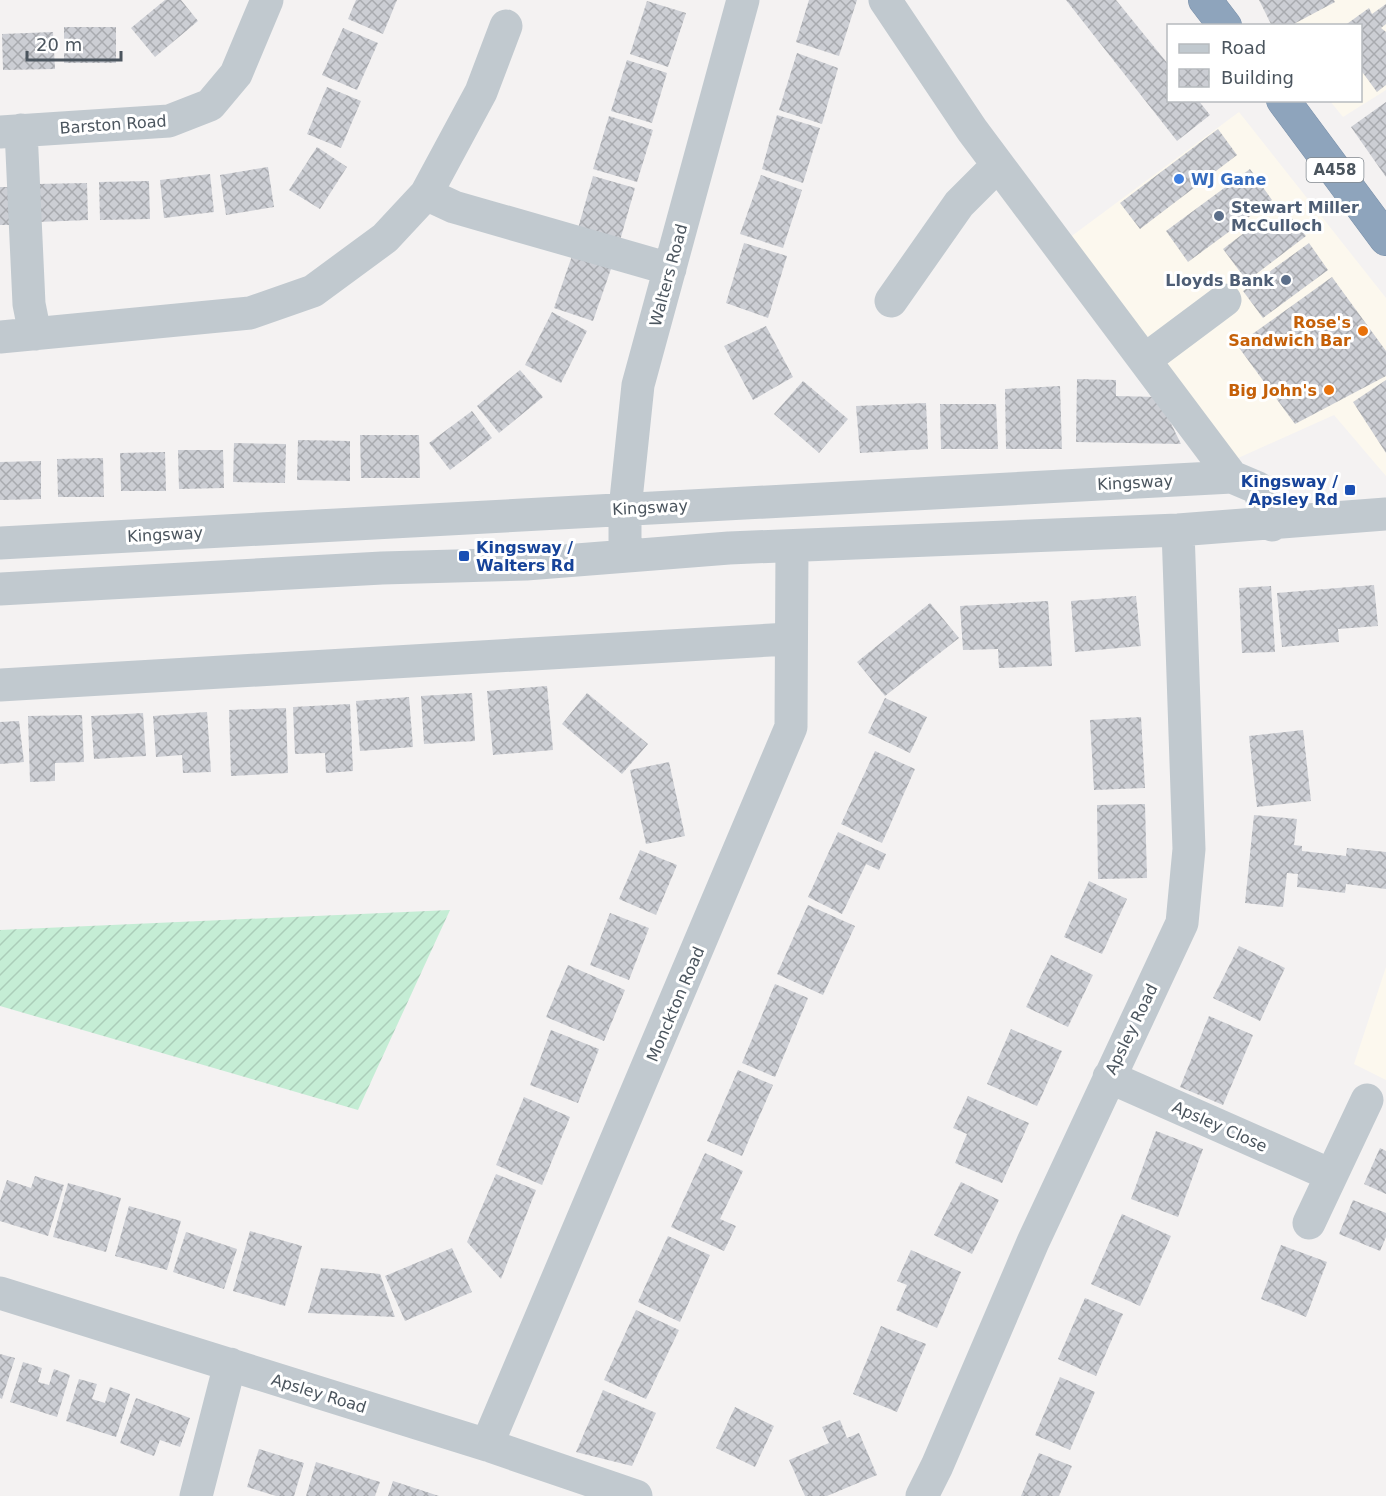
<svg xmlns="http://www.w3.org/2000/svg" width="1386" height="1496" viewBox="0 0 1386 1496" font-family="'DejaVu Sans',sans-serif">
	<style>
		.commercial { fill: #fcf8ee }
		.garden { fill: url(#garden-furrows) }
		.building { fill: url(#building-cross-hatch) }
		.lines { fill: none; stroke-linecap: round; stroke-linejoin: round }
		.highway-casing { stroke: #798fa8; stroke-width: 34 }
		.minor { stroke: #c1c9cf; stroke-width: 33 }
		.highway { stroke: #8ea4bc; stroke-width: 33 }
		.shop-dot { fill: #3f7fe0; stroke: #fff; stroke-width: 2 }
		.service-dot { fill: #5c6f8a; stroke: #fff; stroke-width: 2 }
		.food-dot { fill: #e8710a; stroke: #fff; stroke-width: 2 }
		.transit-dot { fill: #1a4fb4; stroke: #fff; stroke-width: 2 }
		.labels { text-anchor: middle; stroke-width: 6; stroke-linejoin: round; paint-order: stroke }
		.shield { fill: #fff; stroke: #81888e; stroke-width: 1.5 }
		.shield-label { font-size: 15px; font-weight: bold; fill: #4b555e }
		.street-label { font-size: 16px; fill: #4b555e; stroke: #fff }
		.shop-label { font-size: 16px; font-weight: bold; fill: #366cbe; stroke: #fff; text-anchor: start }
		.service-label { font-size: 16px; font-weight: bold; fill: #4e5e75; stroke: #fff; text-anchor: start }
		.food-label { font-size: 16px; font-weight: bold; fill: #c56008; stroke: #fff; text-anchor: end }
		.transit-label { font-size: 16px; font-weight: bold; fill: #164399; stroke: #fff; text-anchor: end }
	</style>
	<defs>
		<pattern id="garden-furrows" width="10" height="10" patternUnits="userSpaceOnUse" patternTransform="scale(1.5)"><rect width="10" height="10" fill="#c5edd5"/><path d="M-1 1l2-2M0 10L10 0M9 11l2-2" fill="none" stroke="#abcdb9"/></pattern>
		<pattern id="building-cross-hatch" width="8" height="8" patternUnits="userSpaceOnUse" patternTransform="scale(1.5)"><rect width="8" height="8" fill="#ccced4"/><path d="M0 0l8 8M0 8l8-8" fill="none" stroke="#a8aaaf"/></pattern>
	</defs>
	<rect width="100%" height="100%" fill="#f4f2f2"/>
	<path class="commercial" d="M1259,0H1386V90L1343,117L1330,101L1360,100V26L1272,25Z
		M1239,112L1386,298V476L1334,415L1236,459L1069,238Z
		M1386,967V1080L1354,1064Z"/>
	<path class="garden" d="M450,910L358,1110L0,1006V930Z"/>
	<path class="building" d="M165,0H181L198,21L155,57L131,28Z
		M356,0H397L383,34L348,19Z
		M809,0H857L839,56L796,42Z
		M1066,0H1116L1168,64V100H1198L1210,115L1177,141Z
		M1259,0H1334L1335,2L1290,26H1272Z
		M647,1L686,13L668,67L630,54Z
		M1386,4V24L1381,28L1386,32V85L1377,92L1360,69V26H1344L1369,8L1372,14Z
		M64,27H116V63H64Z
		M343,28L378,43L357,90L322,75Z
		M53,32L55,69L3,70L2,34Z
		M797,53L838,68L822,124L779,110Z
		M627,60L667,73L652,123L611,111Z
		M327,87L361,101L341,148L307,134Z
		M1386,102V177L1351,127Z
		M777,115L820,128L803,183L762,169Z
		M609,116L653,130L637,182L593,169Z
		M1218,129L1237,155L1140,229L1120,203Z
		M317,147L347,167L320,209L289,190Z
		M268,167L274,207L226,215L220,175Z
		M1250,169L1272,200L1188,262L1166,231Z
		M210,174L214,212L164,218L160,180Z
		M761,175L802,190L783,248L740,234Z
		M593,176L635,188L619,244L577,232Z
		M149,181L150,219L100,220L99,182Z
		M87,183L88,220L38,222L36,184Z
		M0,187H9L11,225H0Z
		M1289,215L1306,236L1247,281L1223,249L1265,217L1273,227Z
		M744,243L787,256L768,318L726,303Z
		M1309,243L1328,270L1263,318L1243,291Z
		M573,253L612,266L593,321L554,308Z
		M1332,277L1386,351V376L1295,424L1237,345Z
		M552,312L587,331L561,383L525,365Z
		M766,326L793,377L753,400L724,346Z
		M520,370L543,397L499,433L477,406Z
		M1077,379L1116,380V396L1158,397L1181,444L1076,442Z
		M1386,380V453L1353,402Z
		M803,381L848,419L819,453L774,414Z
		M1060,386L1062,449H1006L1005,389Z
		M926,403L928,449L860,453L856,406Z
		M940,404H996L998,449H941Z
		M472,411L492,438L450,470L429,443Z
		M360,435H419L420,478H361Z
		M298,440L350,441V481L297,480Z
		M234,443L286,444L285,483L233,482Z
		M178,450H223L224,488L179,489Z
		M165,452L166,491H121L120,453Z
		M103,458L104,497H58L57,459Z
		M41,461V499L0,500V462Z
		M1374,585L1378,626L1338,629L1339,642L1282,647L1277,593Z
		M1271,586L1275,652L1242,653L1239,588Z
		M1136,596L1141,646L1075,652L1071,601Z
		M1048,601L1052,666L999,668L998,649L963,650L960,606Z
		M930,603L959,638L885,696L857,662Z
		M547,686L553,750L493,755L487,691Z
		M472,693L475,741L424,744L421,696Z
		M587,693L648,744L622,774L562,724Z
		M409,697L413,747L360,751L356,701Z
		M885,698L927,717L910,753L868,733Z
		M350,704L353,771L326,773L325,753L295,754L293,707Z
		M286,708L288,773L231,776L229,710Z
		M207,712L211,772L183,773L182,755L156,757L153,716Z
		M143,713L146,756L94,759L91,716Z
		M82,715L84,762L55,763V781L30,782L28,716Z
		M1141,717L1145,788L1094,790L1090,720Z
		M19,721L24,762L0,764V722Z
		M1303,730L1311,801L1257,807L1249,736Z
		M875,751L915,769L882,843L841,824Z
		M669,762L685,836L646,844L630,770Z
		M1145,804L1147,878L1098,879L1097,805Z
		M1254,815L1297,819L1294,845L1302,846V851L1346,856L1347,848L1386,852V889L1346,884L1345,893L1297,887L1298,874L1287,873L1283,907L1245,903Z
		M838,832L886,854L879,870L866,864L842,914L808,897Z
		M640,850L677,865L656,915L619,899Z
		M1089,881L1127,899L1102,954L1064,937Z
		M808,905L855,926L823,995L777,974Z
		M610,913L649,928L629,980L590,965Z
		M1239,946L1285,968L1260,1021L1213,998Z
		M1051,955L1093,975L1068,1027L1026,1007Z
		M568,965L625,990L604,1041L546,1017Z
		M775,984L808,998L775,1077L742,1063Z
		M1209,1016L1253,1035L1223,1105L1180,1087Z
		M1011,1029L1062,1051L1037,1106L987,1084Z
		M551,1030L599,1049L578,1103L530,1085Z
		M738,1070L773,1085L742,1156L707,1141Z
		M968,1096L1029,1123L1002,1183L955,1163L967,1134L953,1128Z
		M524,1097L570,1117L542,1185L496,1165Z
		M1156,1131L1203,1149L1178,1217L1131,1199Z
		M1380,1148L1386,1151V1194L1364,1184Z
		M705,1153L743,1171L720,1219L736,1226L724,1251L671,1227Z
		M496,1174L536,1190L501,1279L467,1242Z
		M35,1176L64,1185L48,1236L0,1221V1201L7,1180L31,1188Z
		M961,1182L999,1200L972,1254L934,1235Z
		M68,1183L121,1198L106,1252L53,1237Z
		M1353,1200L1386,1213V1237L1380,1251L1339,1234Z
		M129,1206L181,1221L167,1270L115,1256Z
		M1122,1214L1171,1236L1140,1306L1091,1284Z
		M250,1231L302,1246L285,1306L233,1291Z
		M186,1232L237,1249L224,1289L173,1272Z
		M668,1236L710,1255L680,1322L638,1302Z
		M1281,1245L1327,1262L1306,1317L1261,1299Z
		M452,1248L472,1292L405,1321L385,1276Z
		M911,1250L961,1272L937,1328L896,1310L907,1285L897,1281Z
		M321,1268L380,1274L395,1317L308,1313Z
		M1085,1298L1123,1314L1096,1376L1058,1359Z
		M636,1310L679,1330L646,1399L604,1380Z
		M881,1326L926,1344L897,1412L853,1394Z
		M0,1354L15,1358L2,1399L0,1398Z
		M23,1362L42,1368L38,1382L49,1385L54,1369L70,1375L57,1417L10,1402Z
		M1060,1377L1095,1392L1070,1450L1035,1435Z
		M79,1379L97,1384L92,1399L105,1403L110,1387L130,1394L116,1437L66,1421Z
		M603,1390L656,1413L632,1466L576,1452Z
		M136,1398L190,1418L180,1447L160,1440L154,1456L120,1443Z
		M735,1407L774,1426L755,1467L716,1448Z
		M840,1420L847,1438L859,1433L877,1475L827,1496H805L789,1460L829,1443L822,1427Z
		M259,1449L304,1463L294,1496H276L247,1487Z
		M1039,1453L1072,1466L1059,1496H1021Z
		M316,1462L380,1482L375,1496H306Z
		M393,1481L439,1496H388Z"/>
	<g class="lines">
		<defs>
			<path id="highway" d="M1205,0L1225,26
				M1283,100L1386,239"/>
		</defs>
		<use href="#highway" class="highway-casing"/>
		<path class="minor" d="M885,0L972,130L1232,477
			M21,130L29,304L35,334
			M0,132L169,121L210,105L236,74L267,0
			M426,194L454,207L670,269
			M891,301L959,204L998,165
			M0,337L250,313L313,291L385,238L426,194L481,92L506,26
			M1146,359L1225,300
			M0,543L1232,477L1258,488L1272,525
			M625,556V509L638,385L743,0
			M0,589L382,568L526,564L729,548L1178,530L1386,514
			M0,685L789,639
			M1109,1077L1331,1175
			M1309,1223L1367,1100
			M0,1293L487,1445L636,1496
			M487,1445L791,727L792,547
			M196,1496L230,1364
			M922,1496L937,1466L1033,1242L1182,923L1189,849L1178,530"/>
		<use href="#highway" class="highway"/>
	</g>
	<circle class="shop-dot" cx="1179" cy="179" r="6"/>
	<g class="service-dot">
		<circle cx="1219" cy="216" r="6"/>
		<circle cx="1286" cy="280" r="6"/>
	</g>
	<g class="food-dot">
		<circle cx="1363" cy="331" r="6"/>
		<circle cx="1329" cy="390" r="6"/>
	</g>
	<g class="transit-dot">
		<rect x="1344" y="484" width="12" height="12" rx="3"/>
		<rect x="458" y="550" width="12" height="12" rx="3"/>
	</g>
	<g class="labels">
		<rect class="shield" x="1306.5" y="158" width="57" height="24" rx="4.5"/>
		<g class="shield-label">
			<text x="1335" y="175">A458</text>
		</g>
		<g class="street-label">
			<text transform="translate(113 124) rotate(-4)" y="6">Barston Road</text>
			<text transform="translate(668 275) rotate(-75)" y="6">Walters Road</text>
			<text transform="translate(1135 482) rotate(-3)" y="6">Kingsway</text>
			<text transform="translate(650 507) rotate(-3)" y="6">Kingsway</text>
			<text transform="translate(165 534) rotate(-3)" y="6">Kingsway</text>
			<text transform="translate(675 1004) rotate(-67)" y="6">Monckton Road</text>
			<text transform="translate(1131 1029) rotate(-64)" y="6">Apsley Road</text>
			<text transform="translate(1220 1126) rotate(24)" y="6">Apsley Close</text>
			<text transform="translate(319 1393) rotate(17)" y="6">Apsley Road</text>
		</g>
		<g class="shop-label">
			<text x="1191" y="185">WJ Gane</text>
		</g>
		<g class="service-label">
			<text x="1231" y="213">Stewart Miller<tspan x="1231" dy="18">McCulloch</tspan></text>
			<text x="1274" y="286" text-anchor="end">Lloyds Bank</text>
		</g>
		<g class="food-label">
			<text x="1351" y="328">Rose's<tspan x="1351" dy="18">Sandwich Bar</tspan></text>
			<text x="1317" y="396">Big John's</text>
		</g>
		<g class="transit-label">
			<text x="1338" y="487">Kingsway /<tspan x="1338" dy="18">Apsley Rd</tspan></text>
			<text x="476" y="553" text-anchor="start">Kingsway /<tspan x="476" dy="18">Walters Rd</tspan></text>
		</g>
	</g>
	<rect x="1167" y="24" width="195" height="78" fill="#ffffff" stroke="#b7bbbf" stroke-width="1.5"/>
	<rect x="1179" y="44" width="30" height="9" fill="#c1c9cf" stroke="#b7bbbf" stroke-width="1.5"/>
	<text x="1221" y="54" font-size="18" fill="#4b555e">Road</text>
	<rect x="1179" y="69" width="30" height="18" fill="url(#building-cross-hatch)" stroke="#b7bbbf" stroke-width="1.5"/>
	<text x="1221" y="84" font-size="18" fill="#4b555e">Building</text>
	<path d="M27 51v9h94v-9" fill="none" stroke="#4b555e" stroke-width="3"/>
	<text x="36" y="51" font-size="18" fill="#4b555e" stroke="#ffffff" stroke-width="4.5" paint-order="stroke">20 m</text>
</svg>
